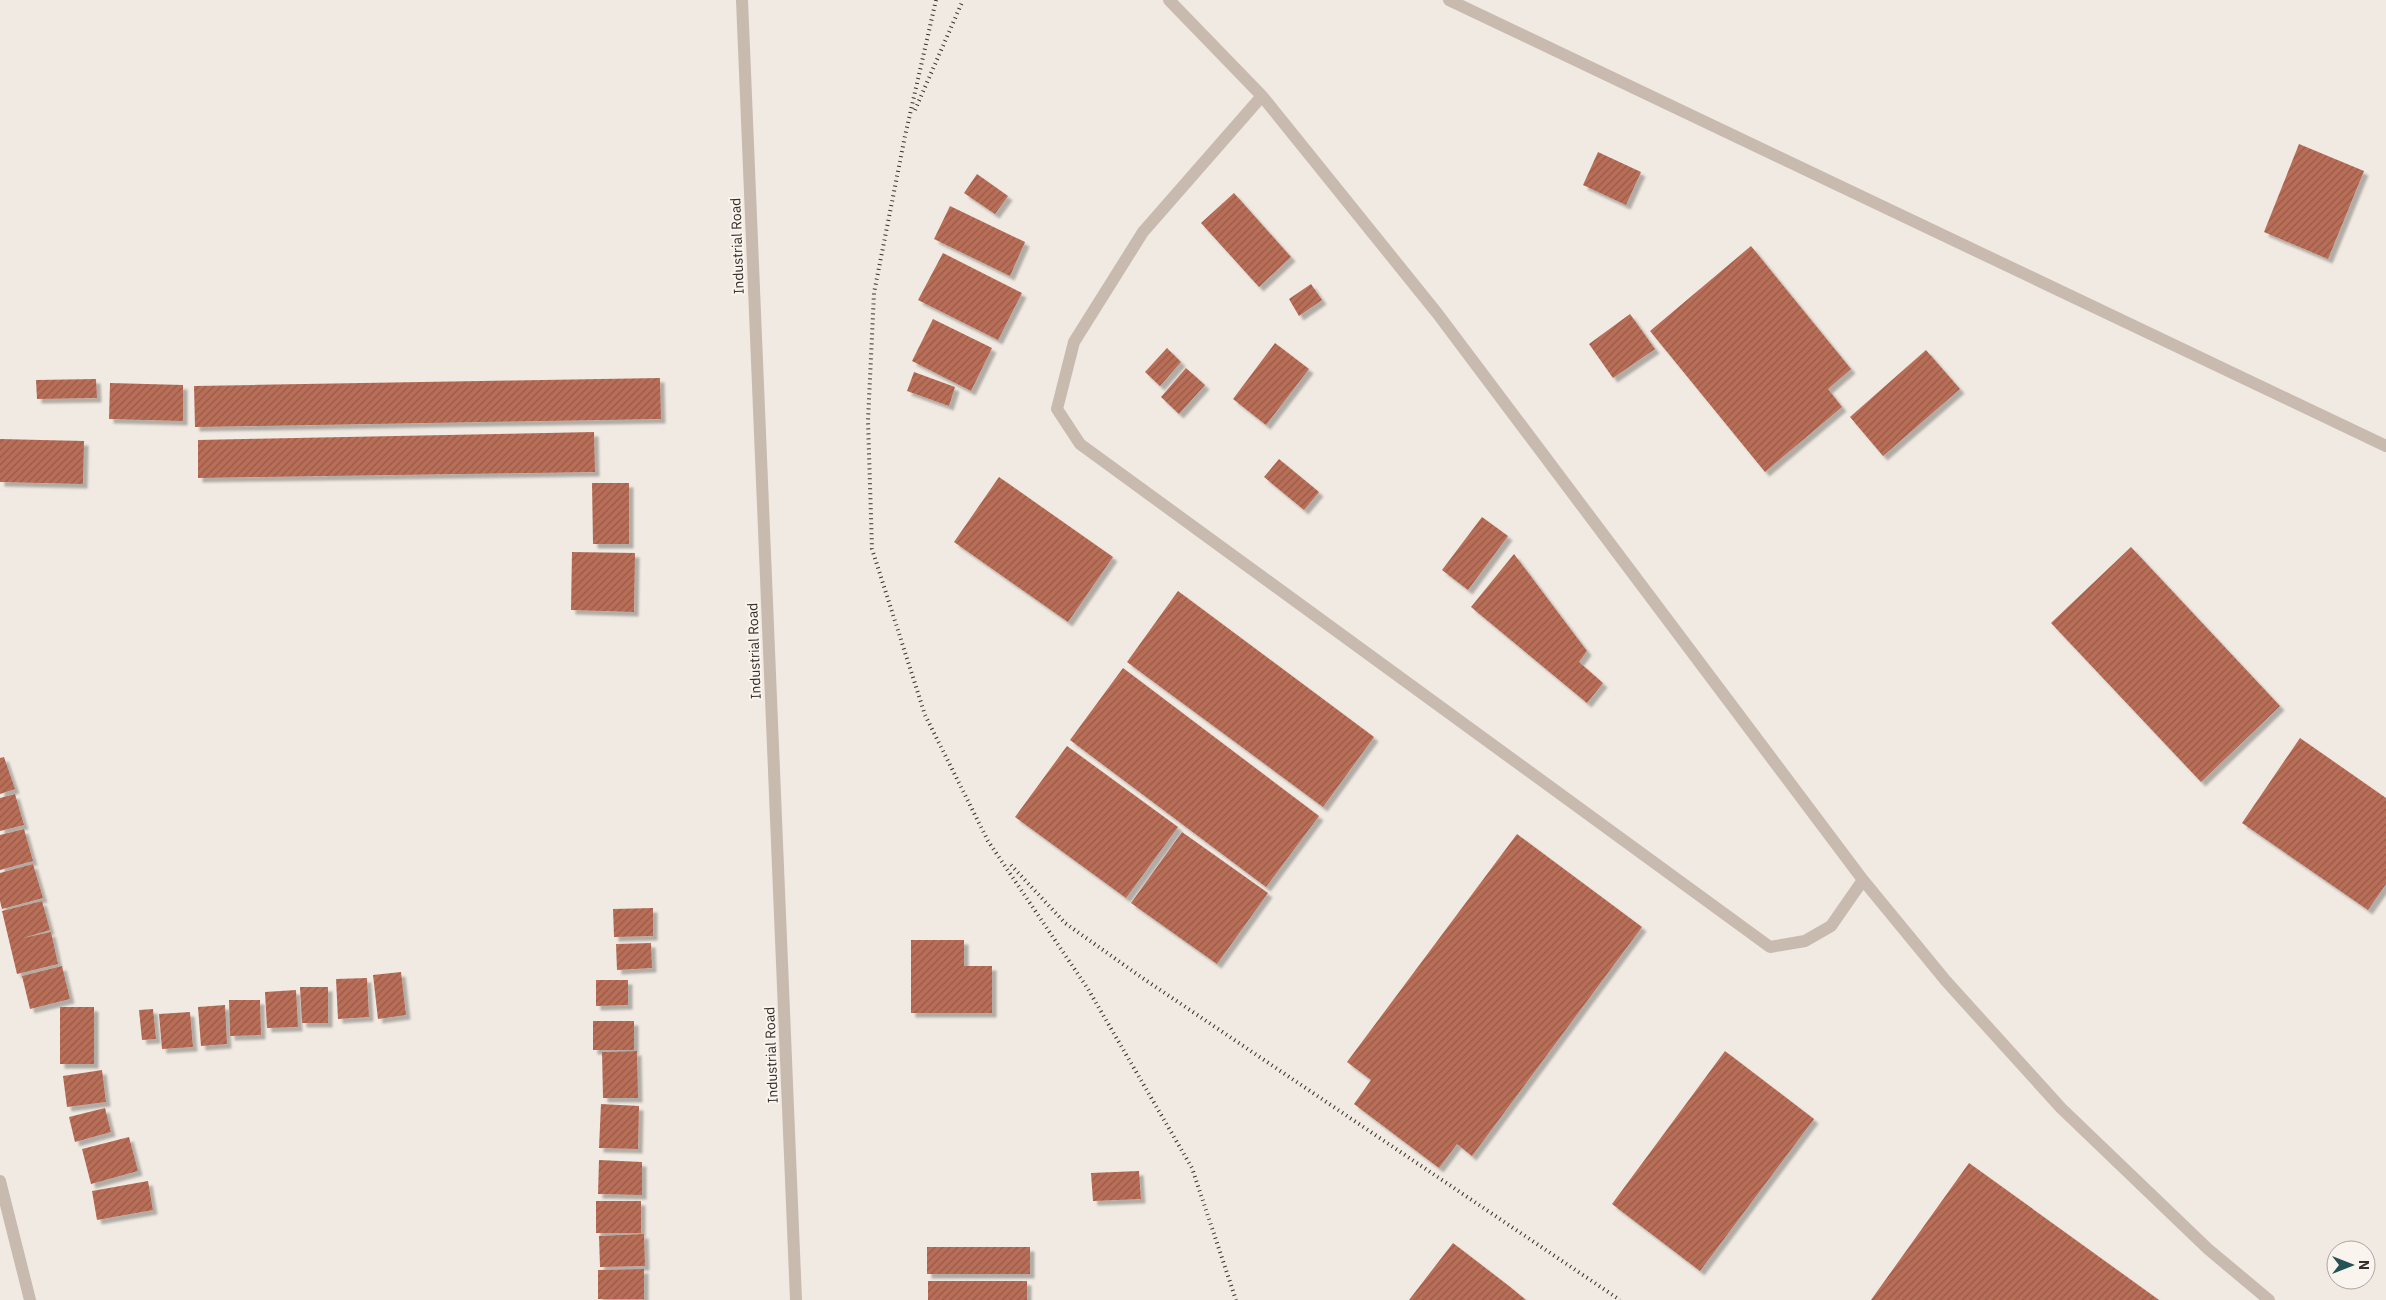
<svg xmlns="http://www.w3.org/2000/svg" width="2386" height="1300" viewBox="0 0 2386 1300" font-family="'IBM Plex Sans',sans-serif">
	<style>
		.building { fill: url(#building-hatch); filter: url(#shadow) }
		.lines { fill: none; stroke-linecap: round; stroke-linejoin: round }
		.minor { stroke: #c8baae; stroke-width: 12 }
		.rail { stroke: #382f2c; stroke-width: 4; stroke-dasharray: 1 4; stroke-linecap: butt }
		.labels { text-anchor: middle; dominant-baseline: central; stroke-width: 4; stroke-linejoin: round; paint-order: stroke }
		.street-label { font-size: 14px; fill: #382f2c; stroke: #f9f4ee }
	</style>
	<defs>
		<pattern id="building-hatch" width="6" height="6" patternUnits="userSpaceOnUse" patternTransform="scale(1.25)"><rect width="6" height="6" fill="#b96e58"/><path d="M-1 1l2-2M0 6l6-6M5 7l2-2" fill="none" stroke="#975b49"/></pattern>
		<filter id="shadow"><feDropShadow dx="4.5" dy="4.5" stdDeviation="1" flood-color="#0004"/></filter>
	</defs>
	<rect width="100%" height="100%" fill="#f1eae2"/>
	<path class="building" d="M2299 144 2364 171 2328 259 2264 232Z
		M1598 152 1641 172 1626 205 1583 185Z
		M977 174 1008 196 995 214 964 193Z
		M1234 193 1291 257 1259 287 1201 223Z
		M950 206 1025 242 1010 276 934 239Z
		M1751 246 1851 369 1828 389 1842 407 1765 472 1650 331Z
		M943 253 1022 293 998 340 918 300Z
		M1311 284 1322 300 1299 316 1289 299Z
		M1630 314 1655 349 1613 378 1589 344Z
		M933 319 992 348 971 391 912 361Z
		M1275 343 1309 369 1266 425 1233 399Z
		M1167 348 1181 362 1160 386 1145 372Z
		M1926 350 1960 389 1883 456 1850 417Z
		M1186 368 1205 385 1179 414 1161 397Z
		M914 372 955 387 949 406 907 391Z
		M660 378 661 419 195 427 194 386Z
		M96 379 97 398 37 399 36 380Z
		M110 383 183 385V421L109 419Z
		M594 432 595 472 198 478V440Z
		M0 439 84 441 83 484 0 482Z
		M1279 459 1319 492 1304 510 1264 477Z
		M999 477 1113 557 1068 622 954 542Z
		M592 483H629V544H593Z
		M1482 517 1508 536 1468 590 1442 570Z
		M2131 547 2280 706 2201 782 2051 623Z
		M572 552 635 553 634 612 571 610Z
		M1514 554 1587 651 1579 662 1603 683 1587 703 1471 607Z
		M1178 591 1374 737 1323 807 1127 662Z
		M1123 668 1319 816 1266 887 1070 740Z
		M2300 738 2386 798V884L2368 910 2242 823Z
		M1067 746 1178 827 1126 898 1015 817Z
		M4 757 15 789 0 794V758Z
		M15 794 24 825 0 831V798Z
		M24 829 33 861 0 870V835Z
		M1182 832 1268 893 1217 964 1131 903Z
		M1517 834 1642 927 1472 1156 1457 1144 1439 1168 1354 1104 1371 1080 1347 1062Z
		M33 864 43 898 2 909 0 901V873Z
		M42 901 50 930 23 938 51 932 58 964 17 974 2 911Z
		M653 908V936L614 937 613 909Z
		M911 940H964V966H992V1013H911Z
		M651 943 652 968 617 970 616 944Z
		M62 966 70 999 30 1009 22 976Z
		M401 972 406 1015 378 1019 373 975Z
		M367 978 369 1017 338 1019 336 979Z
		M596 980H628V1005L596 1006Z
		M300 987H328V1023H302Z
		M296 990 298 1027 267 1028 265 992Z
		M229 1000H260L261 1035 230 1036Z
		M225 1005 227 1044 201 1046 198 1007Z
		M60 1007H94V1064H60Z
		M153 1009 156 1039 142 1040 139 1010Z
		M190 1012 193 1047 162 1049 159 1014Z
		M593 1021H634V1050H593Z
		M637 1051 638 1098H603L602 1052Z
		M1725 1051 1814 1119 1700 1271 1612 1204Z
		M102 1070 106 1102 67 1107 63 1076Z
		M601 1104 639 1106 638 1149 599 1148Z
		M105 1108 111 1132 75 1142 69 1117Z
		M129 1137 138 1171 91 1184 82 1149Z
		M599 1160 642 1162V1195L598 1194Z
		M1969 1163 2159 1300H1871Z
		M1139 1171 1141 1199 1093 1201 1091 1173Z
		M148 1181 153 1210 97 1220 92 1191Z
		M596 1201H641V1233H596Z
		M644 1234 645 1266 600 1267 599 1236Z
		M1453 1243 1509 1286 1526 1300H1409Z
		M927 1247H1030V1274H927Z
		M644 1269V1299H598V1270Z
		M928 1281H1027V1300H928Z"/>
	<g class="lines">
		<path class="minor" d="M742 0 796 1300
			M1169 0 1262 96 1437 313 1863 880 1946 981 2061 1108 2208 1249 2269 1300
			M1449 0 2386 446
			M1262 96 1143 232 1074 342 1057 409 1080 444 1770 947 1805 941 1831 926 1863 880
			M0 1181 30 1300"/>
		<path class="rail" d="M936 0 905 136 874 293 868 421 872 549 925 715 988 841 1088 989 1192 1168 1236 1300
			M915 110 963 0
			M1011 865 1065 923 1141 977 1620 1300"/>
	</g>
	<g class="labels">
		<g class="street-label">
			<text transform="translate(737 246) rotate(-92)">Industrial Road</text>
			<text transform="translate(754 651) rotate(-92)">Industrial Road</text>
			<text transform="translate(771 1055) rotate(-92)">Industrial Road</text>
		</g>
	</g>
	<g transform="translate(2351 1265) rotate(90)"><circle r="24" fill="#f9f4ee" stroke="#aca5a0"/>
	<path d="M0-4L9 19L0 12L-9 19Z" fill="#265355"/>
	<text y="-8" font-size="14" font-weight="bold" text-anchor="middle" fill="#382f2c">N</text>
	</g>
</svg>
